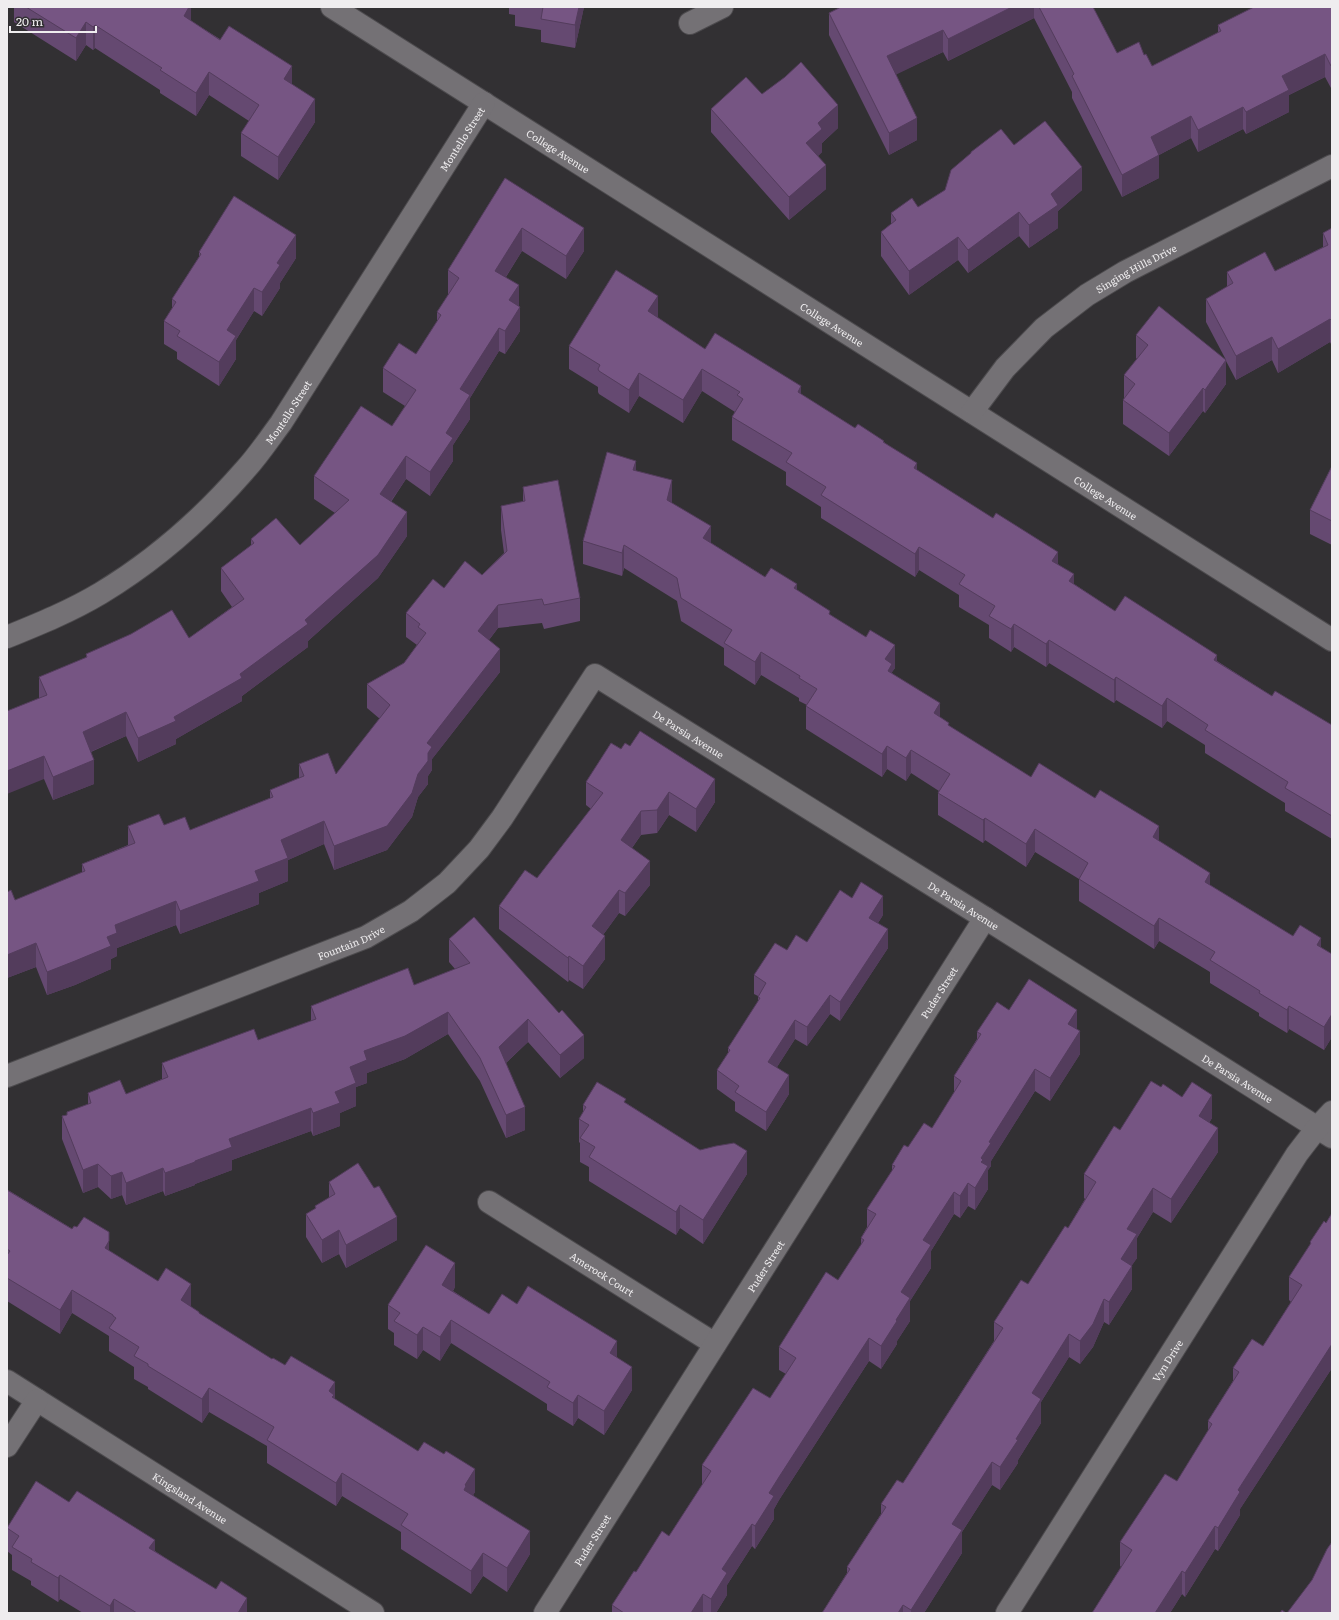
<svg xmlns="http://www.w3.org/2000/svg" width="1339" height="1620" viewBox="0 0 1339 1620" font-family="Literata,serif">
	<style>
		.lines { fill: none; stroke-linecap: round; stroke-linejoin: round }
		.minor-casing { stroke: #4d4b4e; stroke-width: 24 }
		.minor { stroke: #747175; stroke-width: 22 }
		.wall { fill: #654971 }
		.shaded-wall { fill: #533c5c }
		.building { fill: #765583; stroke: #533c5c }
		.labels { text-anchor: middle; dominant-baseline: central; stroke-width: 3; stroke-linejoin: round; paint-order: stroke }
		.street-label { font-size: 10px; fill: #efedef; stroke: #323033 }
	</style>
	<rect width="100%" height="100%" fill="#323033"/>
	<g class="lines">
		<g class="minor-casing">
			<g id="minor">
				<path id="s1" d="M332 7 1332 640"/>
				<path d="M690 23 722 7"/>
				<path id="s2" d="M972 412 1005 368 1044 328 1087 295 1125 272 1332 166"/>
				<path id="s3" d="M7 637C39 624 71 611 101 593 154 561 203 518 244 471 258 456 269 439 281 423L484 103"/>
				<path id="s4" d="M7 1076 366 937 411 911 447 883 479 849 502 818 595 675 985 918 1332 1137"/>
				<path id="s5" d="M489 1202 715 1344"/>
				<path id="s6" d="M7 1381 373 1613"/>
				<path d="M7 1446 37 1400"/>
				<path id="s7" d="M545 1613 985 918"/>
				<path id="s8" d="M1007 1613 1297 1154 1317 1128 1332 1112"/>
			</g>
		</g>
		<use href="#minor" class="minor"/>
	</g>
	<path class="wall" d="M12 7H191V21L292 84 315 122 278 180 241 156V133L249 121 209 95 196 116 160 93V90L95 48 93 50 86 45 76 61 14 22V8Z
		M509 7H584L575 48 541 42V30L515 26V15L509 14Z
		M841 7H1093L1117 53 1144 55 1152 66 1218 33V25L1332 7V87L1331 88 1325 77 1289 95V112L1246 134 1243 129 1198 152 1191 138 1159 155V178L1122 197 1072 98V92L1034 18 948 61 943 52 896 74 917 140 889 155 829 35V13Z
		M762 94 838 128 822 143V152L818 156 826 189 789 220 711 132V109Z
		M1014 145 1082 190 1058 211V228L1029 248 1019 236 968 273 958 260 909 295 881 256V232L891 224V213L918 207 945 190 971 153V152Z
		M505 178 584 251 566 279 522 251 506 277 519 306 520 331 505 354 499 351 470 398V419L453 445V461L430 496 406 479 391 502 407 536 378 578 308 641V647L242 696V701L176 739V744L138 762 126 736 91 752 94 784 53 800 44 779 39 698V677L86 658V654L189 638 232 607 221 591V568L251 546V539L300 545 335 513 314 499V476L392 426 405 406 383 392V368L416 354 437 322V312L449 294H448V270Z
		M1332 228 1331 344 1330 342 1278 373 1272 360 1236 380 1226 361V384L1205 413 1203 411 1169 456 1123 424V400L1124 399V375L1137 359 1136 358V335L1226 360 1206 322V299L1227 287V272L1275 271 1323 247V233Z
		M199 252 296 258 280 283V288L262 316 254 311 236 340V359L219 386 177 359V352L164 344V321L172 309V299L199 257Z
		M658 318 705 349 801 394 855 428 884 442 917 470 1058 564 1074 584 1115 611 1217 661 1272 696 1332 725V839L1285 811V803L1205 753V745L1167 721 1162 728 1116 700 1114 703 1049 663 1046 667 1014 647 1011 652 989 638V625L959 607V595L919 570 915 577 821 518V507L786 485V472L732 440V417L735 412 702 391 683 423 639 396 629 413 599 394 598 392V387L569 369V346Z
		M1332 466V545L1310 534V510Z
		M636 471 672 503 711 543 765 577 797 590 830 615 895 668 892 672V673L949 726 1031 777 1159 842 1210 885 1293 936 1321 948 1332 954V1037L1324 1050 1289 1029 1287 1033 1259 1016V1013L1210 983V972L1159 941 1154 949 1079 901V879L1035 852 1026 867 985 840 983 843 938 815V793L939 791 911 773 906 781 887 769 882 777 806 729V706L807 705 799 701V698L761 675 755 685 724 665V648L681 621 677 601 624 568 622 576 583 564V541Z
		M523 487 580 598V621L544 629 542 623 498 628 489 640 500 672 432 759V770L428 776V784L418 797 412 817 387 850 334 870 324 844 288 860V881L259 893V904L180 934 176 925 117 948V956L111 959V969L75 985 47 995 36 967 7 978V892L15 900 82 873V864L128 845V826L164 825 190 830 270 798V790L299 778V764L336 774 380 719 367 708V684L404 663 417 645 406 637V613L444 588 482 575 504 553 501 530V506L523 502Z
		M611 743 715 802 696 832 669 815 657 833 641 835 632 848 650 885 625 916 619 913 603 935 605 959 583 989 569 980 568 982 499 929V906L537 878 591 809 586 805V782Z
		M883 915 878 923 888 948 840 1021 830 1014 807 1046 795 1039 777 1067 789 1094 766 1131 735 1111V1102L717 1089V1070L728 1053V1048L758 1002V996L754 994V975L787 950 807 942Z
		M449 939 584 1058 560 1078 528 1042 506 1063 525 1130 506 1138 480 1081 448 1034 405 1059 367 1073V1083L356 1087V1106L340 1113V1126L313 1136 311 1131 232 1160V1170L195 1184V1185L165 1196 163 1191 126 1205 122 1195 111 1199 98 1187 83 1193 62 1139V1116L67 1115V1112L88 1105V1093L126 1094 162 1079V1063L258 1040 311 1021V1006L414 985 455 969 449 962Z
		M1009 1010 1077 1030 1080 1054 1050 1101 1035 1091 991 1161V1166L988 1170V1189L975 1210 968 1206 960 1218 954 1214 931 1251V1268L910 1301V1321L897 1341V1344L881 1369 869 1361 779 1500 774 1509V1519L755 1549 752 1546 727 1585V1595L716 1613H612V1605L636 1572 669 1536 702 1485V1465L770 1398 786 1374 779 1370V1347L838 1280 861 1245V1238L867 1227V1209L892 1171V1165L908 1147 932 1128 954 1093V1076L977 1039V1032Z
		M626 1103 700 1150 747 1174 703 1244 680 1228 676 1235 589 1181V1167L580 1162V1143L579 1142V1119L583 1113V1105Z
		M1212 1118 1209 1123 1218 1152 1171 1223 1153 1212 1137 1238V1258L1131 1266 1132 1289 1109 1325 1104 1322 1093 1347 1080 1364 1069 1357 1041 1402V1423L1018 1460V1463L1000 1490 992 1485 962 1532V1553L924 1613H822L847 1573V1567L881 1514V1504L903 1483 994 1341V1322L1028 1284 1068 1228 1085 1199 1084 1198V1174L1120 1130Z
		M7 1170 8 1190 109 1251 191 1307 199 1314 335 1399 475 1492 473 1495 530 1554 507 1592 483 1576 471 1594 401 1549V1532L342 1496 336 1506 267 1463V1446L209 1412 202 1423 148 1389V1387L134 1379V1367L109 1351V1336L72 1313 60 1334 7 1301Z
		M329 1182 397 1240 346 1268 339 1254 322 1263 306 1237V1214L315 1209V1206L329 1198Z
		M1332 1213V1368L1240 1509V1515L1218 1551 1215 1549 1185 1597 1182 1594 1170 1613H1092L1121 1567 1120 1566V1542L1177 1481 1208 1431V1421L1233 1381V1368L1263 1346 1291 1302 1289 1300V1277L1310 1245V1242L1326 1223Z
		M455 1287 453 1291 489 1314 517 1304 617 1358 632 1390 604 1435 578 1418 573 1426 547 1410V1404L451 1343 440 1361 423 1350 417 1359 394 1345V1333L388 1329V1305Z
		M69 1502 155 1551 247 1613H83L60 1599 58 1602 31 1585V1581L12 1570V1555L7 1551V1528Z"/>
	<path class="shaded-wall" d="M189 7H191V27L184 16Z
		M579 7H584L575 48V25Z
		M1012 7H1034V18L948 61V39Z
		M86 22V45L76 61V38Z
		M95 25V48L93 50V27Z
		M943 30V52L887 79V56Z
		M1325 54V77L1289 95V112L1246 134V112L1282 76Z
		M1332 65V87L1331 88V66Z
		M292 66V89L284 79Z
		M209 72V95L196 116V93Z
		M315 99V122L278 180V157Z
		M838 105V128L822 143V152L806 167V143L818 123Z
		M1243 107V129L1198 152V130Z
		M1191 116V138L1159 155V178L1122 197V175L1151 137Z
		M917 118V140L889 155V133Z
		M826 165V189L789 220V197Z
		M1082 167V190L1058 211V228L1029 248V225L1051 194Z
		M1019 212V236L968 273V250Z
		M522 228V251L495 294V271Z
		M584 228V251L566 279V256Z
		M296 235V258L280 283V288L262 316V292L277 263Z
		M958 237V260L909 295V271Z
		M519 285V309L509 300Z
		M254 288V311L236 340V359L219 386V362L227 330Z
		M658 296V318L648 311Z
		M520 307V331L505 354V331Z
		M1330 319V342L1278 373V349Z
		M1331 320H1332V343L1331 344Z
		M499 328V351L470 398V419L453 445V461L430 496V472L446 433 460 389Z
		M1272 337V360L1236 380V356Z
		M1226 360V384L1205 413V390Z
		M702 369V391L683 423V400Z
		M639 373V396L629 413V390Z
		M801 386V409L798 392Z
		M1203 388V411L1169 456V433Z
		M406 456V479L380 517V494Z
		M636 461V484L633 470Z
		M917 463V486L914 468Z
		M672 480V503L667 500Z
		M407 512V536L378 578 308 641V647L242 696V701L176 739V744L138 762V738L174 717 240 674 305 620Z
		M711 526V549L703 538Z
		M624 545V568L622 576V553Z
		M919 547V570L915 577V554Z
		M1058 552V575L1052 561Z
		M1074 574V597L1069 581Z
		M797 584V606L794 588Z
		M498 605V628L478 654V631Z
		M1014 624V647L1011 652V629Z
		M1049 640V663L1046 667V644Z
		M895 645V668L892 672V687L885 659Z
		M500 649V672L432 759V770L428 776V784L418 797 412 817 387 850 334 870V846L418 774 427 743Z
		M761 652V675L755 685V662Z
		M1217 655V678L1214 660Z
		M1116 677V700L1114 703V680Z
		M1167 698V721L1162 728V706Z
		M940 703V726L934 713Z
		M126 712V736L83 755V732Z
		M887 746V769L882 777V754Z
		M911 750V773L906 781V758Z
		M44 756V779L7 794V771Z
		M94 760V784L53 800V777Z
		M715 779V802L696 832V809Z
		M669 792V815L657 833V810Z
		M641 811V835L621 863V840Z
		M985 818V840L983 843V820Z
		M324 821V844L288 860V881L259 893V904L180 934V911L255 871 281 840Z
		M1159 826V849L1153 837Z
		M1035 829V852L1026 867V844Z
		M650 861V885L625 916V893Z
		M1210 873V896L1205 882Z
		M619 890V913L592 950V926Z
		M883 896V915L869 937V918Z
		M176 901V925L117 948V956L111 959V969L75 985 47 995V972L107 937 115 925Z
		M1159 918V941L1154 949V926Z
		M888 929V948L840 1021V1002Z
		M605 936V959L583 989V966Z
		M1321 938V961L1317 945Z
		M36 943V967L7 978V955Z
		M569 956V980L568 982V958Z
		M830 995V1014L807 1046V1027Z
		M1289 1006V1029L1287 1033V1010Z
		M1077 1010V1032L1068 1024Z
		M448 1012V1034L405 1059 367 1073V1083L356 1087V1106L340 1113V1126L313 1136V1113L335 1092 350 1067 364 1051Z
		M1332 1014V1037L1324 1050V1027Z
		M528 1019V1042L499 1069V1047Z
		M795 1020V1039L768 1081V1062Z
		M1080 1031V1054L1050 1101V1078Z
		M584 1035V1058L560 1078V1055Z
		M1035 1069V1091L991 1161V1166L988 1170V1189L975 1210V1188L981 1158 989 1142Z
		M789 1075V1094L766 1131V1112Z
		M1212 1095V1118L1199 1139V1116Z
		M525 1107V1130L506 1138V1115Z
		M311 1108V1131L232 1160V1170L195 1184V1185L165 1196V1173L195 1161 229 1139Z
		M1218 1128V1152L1171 1223V1199Z
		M747 1151V1174L703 1244V1220Z
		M98 1164V1187L83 1193V1170Z
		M163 1168V1191L126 1205V1183Z
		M8 1171V1194L7 1196V1172Z
		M122 1172V1195L111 1199V1176Z
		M968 1183V1206L960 1218V1196Z
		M1153 1188V1212L1137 1238V1258L1121 1282V1259L1127 1229Z
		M954 1192V1214L931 1251V1268L910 1301V1321L897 1341V1344L881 1369V1346L896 1320 901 1292 923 1240Z
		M680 1205V1228L676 1235V1212Z
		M397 1217V1240L346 1268V1245Z
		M339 1230V1254L322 1263V1240Z
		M109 1241V1265L105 1248Z
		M455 1263V1287L442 1308V1285Z
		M1132 1266V1289L1109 1325V1302Z
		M191 1284V1307L181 1300Z
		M72 1290V1313L60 1334V1310Z
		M1104 1299V1322L1093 1347 1080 1364V1341Z
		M451 1320V1343L440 1361V1337Z
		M423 1327V1350L417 1359V1335Z
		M1069 1334V1357L1041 1402V1423L1018 1460V1463L1000 1490V1467L1016 1439 1032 1393Z
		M869 1338V1361L779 1500 774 1509V1519L755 1549V1526L769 1493 779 1477Z
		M617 1341V1365L610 1353Z
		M1332 1344V1368L1240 1509V1515L1218 1551V1528L1238 1490Z
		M632 1367V1390L604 1435V1411Z
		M335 1382V1405L329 1391Z
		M209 1388V1412L202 1423V1399Z
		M578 1395V1418L573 1426V1403Z
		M992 1462V1485L962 1532V1553L924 1613H911V1610L952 1524Z
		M475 1469V1492L466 1506 464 1490 465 1485Z
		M342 1473V1496L336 1506V1483Z
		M752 1524V1546L727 1585V1595L716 1613H711V1599L722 1569Z
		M1215 1526V1549L1185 1597V1573Z
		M530 1531V1554L507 1592V1568Z
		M155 1540V1563L149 1548Z
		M483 1553V1576L471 1594V1571Z
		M1182 1571V1594L1170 1613H1155Z
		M60 1575V1599L58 1602V1578Z
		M703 1594V1613H691Z
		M247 1598V1613H238Z
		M114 1599V1613H110V1606Z
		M903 1605V1613H898Z"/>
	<path class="building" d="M26 7H189L184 16 220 40 229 26 292 66 284 79 315 99 278 157 241 133 259 105 209 72 196 93 160 70 162 68 95 25 93 27 86 22 76 38Z
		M543 7H579L575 25 541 19Z
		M841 7H1012L948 39 943 30 887 56 917 118 889 133 829 13Z
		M1039 7H1093L1117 53 1139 42 1144 55 1146 54 1152 66 1221 31 1218 25 1254 7H1332V65L1331 66 1325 54 1282 76 1289 90 1246 112 1243 107 1198 130 1191 116 1151 137 1159 155 1122 175 1072 76 1074 74Z
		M801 62 838 105 818 123 822 129 806 143 826 165 789 197 711 109 746 77 762 94 785 77Z
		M1045 121 1082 167 1051 194 1058 205 1029 225 1019 212 968 250 958 237 909 271 881 232 896 220 891 213 912 198 918 207 945 190 951 170 971 153V152L1001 129 1014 145Z
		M505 178 584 228 566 256 522 228 495 271 519 285 509 300 520 307 505 331 499 328 460 389 470 395 446 433 453 438 430 472 406 456 380 494 407 512 378 555 305 620 308 624 240 674 242 678 174 717 176 721 138 738 126 712 83 732 94 760 53 777 44 756 7 771V711L47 695 39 677 87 657 86 654 131 634 172 610 189 638 244 599 221 568 254 543 251 539 276 518 300 545 349 500 314 476 361 406 392 426 416 390 383 368 399 343 416 354 441 315 437 312 459 278 448 270Z
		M234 196 296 235 277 263 280 265 262 292 254 288 227 330 236 336 219 362 177 336 180 331 164 321 176 302 172 299 201 254 199 252Z
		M1332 228V320H1331L1330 319 1278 349 1272 337 1236 356 1206 299 1233 283 1227 272 1265 252 1275 271 1328 245 1323 233Z
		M616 270 658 296 648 311 705 349 715 333 801 386 798 392 855 428 858 424 884 441 883 442 917 463 914 468 993 518 996 513 1058 552 1052 561 1074 574 1069 581 1115 611 1125 596 1217 655 1214 660 1272 696 1275 691 1332 725V816L1285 788 1288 782 1205 730 1208 725 1167 698 1162 706 1116 677 1114 680 1049 640 1046 644 1014 624 1011 629 989 616 995 606 959 584 965 575 919 547 915 554 821 495 826 487 786 462 792 453 732 417 743 399 737 395 740 392 702 369 683 400 639 373 629 390 599 371 598 369 600 365 569 346Z
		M1159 306 1226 360 1205 390 1203 388 1169 433 1123 400 1135 384 1124 375 1148 345 1136 335Z
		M607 452 636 461 633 470 672 480 667 500 711 526 703 538 765 577 771 568 797 584 794 588 830 611 829 614 866 637 870 630 895 645 885 659 892 664 888 671 940 703 934 713 949 723 948 725 1031 777 1039 763 1095 798 1100 790 1159 826 1153 837 1210 873 1205 882 1293 936 1300 925 1321 938 1317 945 1332 954V1014L1324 1027 1289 1006 1287 1010 1259 993 1260 991 1210 960 1215 952 1159 918 1154 926 1079 879 1088 863 1035 829 1026 844 985 818 983 820 938 793 950 774 911 750 906 758 887 746 882 754 806 706 817 689 799 678 800 676 761 652 755 662 724 643 732 630 681 598 677 578 624 545 622 553 583 541Z
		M1332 466V521L1310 510Z
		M558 480 580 598 544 605 542 599 498 605 478 631 500 649 427 743 432 747 428 753V761L418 774 412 793 387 826 334 846 324 821 281 840 288 858 255 871 259 881 180 911 176 901 115 925 117 933 107 937 111 946 75 961 47 972 36 943 7 955V892L11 890 15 900 85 871 82 864 135 843 128 826 159 814 164 825 185 817 190 830 273 797 270 790 304 776 299 764 328 753 336 774 390 705 367 684 404 663 426 633 418 627 420 624 406 613 433 579 444 588 465 561 482 575 507 551 501 506 525 501 523 487Z
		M640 731 715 779 696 809 669 792 657 810 641 811 621 840 650 861 625 893 619 890 592 926 605 936 583 966 569 956 568 958 499 906 525 870 537 878 603 793 586 782 611 743 621 749 625 743 630 746Z
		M861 882 883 896 869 918 888 929 840 1002 830 995 807 1027 795 1020 768 1062 789 1075 766 1112 735 1092 739 1086 717 1070 730 1050 728 1048 760 998 758 997 766 983 754 975 775 943 787 950 796 935 807 942 840 890 852 898Z
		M474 917 559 1013 562 1010 584 1035 560 1055 528 1019 499 1047 525 1107 506 1115 480 1058 448 1012 405 1036 364 1051 367 1060 350 1067 356 1083 335 1092 340 1103 313 1113 311 1108 229 1139 232 1147 195 1161V1162L165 1173 163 1168 126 1183 122 1172 111 1176 98 1164 83 1170 62 1116 67 1115V1112L91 1103 88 1093 120 1080 126 1094 168 1077 162 1063 254 1029 258 1040 316 1019 311 1006 408 968 414 985 470 963 449 939Z
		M1029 979 1077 1010 1068 1024 1080 1031 1050 1078 1035 1069 989 1142 991 1143 981 1158 983 1160 981 1162 988 1166 975 1188 968 1183 960 1196 954 1192 923 1240 931 1245 901 1292 910 1298 896 1320 897 1321 881 1346 869 1338 779 1477 769 1493 774 1496 755 1526 752 1524 722 1569 727 1573 711 1599 703 1594 691 1613H624L612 1605 634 1571 636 1572 662 1531 669 1536 711 1471 702 1465 753 1388 770 1398 796 1358 779 1347 826 1272 838 1280 864 1240 861 1238 876 1214 867 1209 895 1166 892 1165 904 1145 908 1147 924 1123 932 1128 961 1081 954 1076 981 1034 977 1032 997 1002 1009 1010Z
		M1151 1081 1161 1087 1163 1084 1182 1097 1192 1082 1212 1095 1199 1116 1218 1128 1171 1199 1153 1188 1127 1229 1137 1234 1121 1259 1132 1266 1109 1302 1104 1299 1093 1324 1080 1341 1069 1334 1032 1393 1041 1399 1016 1439 1018 1440 1000 1467 992 1462 952 1524 962 1530 911 1610 903 1605 898 1613H822L850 1569 847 1567 886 1507 881 1504 897 1480 903 1483 1003 1328 994 1322 1021 1280 1028 1284 1065 1226 1068 1228 1096 1182 1084 1174 1114 1126 1120 1130Z
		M597 1082 626 1099 624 1102 700 1150 716 1146 734 1143 747 1151 703 1220 680 1205 676 1212 589 1157 595 1147 580 1138 589 1125 579 1119 586 1107 583 1105Z
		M358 1163 374 1188 379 1186 397 1217 346 1245 339 1230 322 1240 306 1214 316 1208 315 1206 335 1194 329 1182Z
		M7 1190 72 1229 74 1226 77 1227 84 1217 109 1232V1241L105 1248 158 1281 166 1268 191 1284 181 1300 199 1312V1313L272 1359 273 1358 285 1365 291 1356 335 1382 329 1391 334 1395 332 1397 418 1451 424 1442 444 1454 446 1451 475 1469 465 1485 466 1486 464 1490 530 1531 507 1568 483 1553 471 1571 401 1525 408 1514 342 1473 336 1483 267 1440 274 1427 209 1388 202 1399 148 1366V1364L134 1356 139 1347 109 1328 116 1318 113 1316V1315L72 1290 60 1310 7 1278V1255L10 1251 7 1249Z
		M1332 1213V1344L1238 1490 1240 1492 1218 1528 1215 1526 1185 1573 1182 1571 1155 1613H1092L1132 1550 1120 1542 1165 1474 1177 1481 1212 1424 1208 1421 1239 1372 1233 1368 1252 1339 1263 1346 1302 1285 1289 1277 1311 1243 1310 1242 1324 1221 1326 1223Z
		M426 1245 455 1263 442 1285 489 1314 502 1294 517 1304 528 1286 617 1341 610 1353 632 1367 604 1411 578 1395 573 1403 547 1387 550 1382 451 1320 440 1337 423 1327 417 1335 394 1321 400 1313 388 1305Z
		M36 1481 69 1502 77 1491 155 1540 149 1548 216 1589 221 1581 247 1598 238 1613H137L114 1599 110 1606 60 1575 58 1578 31 1562 32 1559 12 1547 19 1536 7 1528Z
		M1332 1542V1613H1287L1312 1580 1327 1549Z
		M1282 1610 1286 1613H1280Z"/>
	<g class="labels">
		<g class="street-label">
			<text stroke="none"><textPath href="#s3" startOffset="690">Montello Street</textPath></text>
			<text stroke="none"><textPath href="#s1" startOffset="268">College Avenue</textPath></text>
			<text stroke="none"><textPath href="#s2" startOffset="221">Singing Hills Drive</textPath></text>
			<text stroke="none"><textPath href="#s1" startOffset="592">College Avenue</textPath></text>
			<text stroke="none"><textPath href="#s3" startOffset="366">Montello Street</textPath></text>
			<text stroke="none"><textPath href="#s1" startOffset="916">College Avenue</textPath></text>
			<text stroke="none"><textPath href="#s4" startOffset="849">De Parsia Avenue</textPath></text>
			<text stroke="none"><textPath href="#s4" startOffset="1173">De Parsia Avenue</textPath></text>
			<text stroke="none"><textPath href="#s4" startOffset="369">Fountain Drive</textPath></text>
			<text stroke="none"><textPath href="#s7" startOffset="735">Puder Street</textPath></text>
			<text stroke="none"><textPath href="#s4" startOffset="1497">De Parsia Avenue</textPath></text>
			<text stroke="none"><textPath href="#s7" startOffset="411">Puder Street</textPath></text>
			<text stroke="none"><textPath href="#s5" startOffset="134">Amerock Court</textPath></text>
			<text stroke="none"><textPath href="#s8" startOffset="299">Vyn Drive</textPath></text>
			<text stroke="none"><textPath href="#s6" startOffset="217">Kingsland Avenue</textPath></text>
			<text stroke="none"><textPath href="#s7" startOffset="87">Puder Street</textPath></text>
		</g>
	</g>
	<rect width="1339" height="1620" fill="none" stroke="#efedef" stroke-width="16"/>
	<path d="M10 26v6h86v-6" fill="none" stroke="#efedef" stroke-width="2"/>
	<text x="16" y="26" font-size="12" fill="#efedef" stroke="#323033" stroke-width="3" paint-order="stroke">20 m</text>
</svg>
